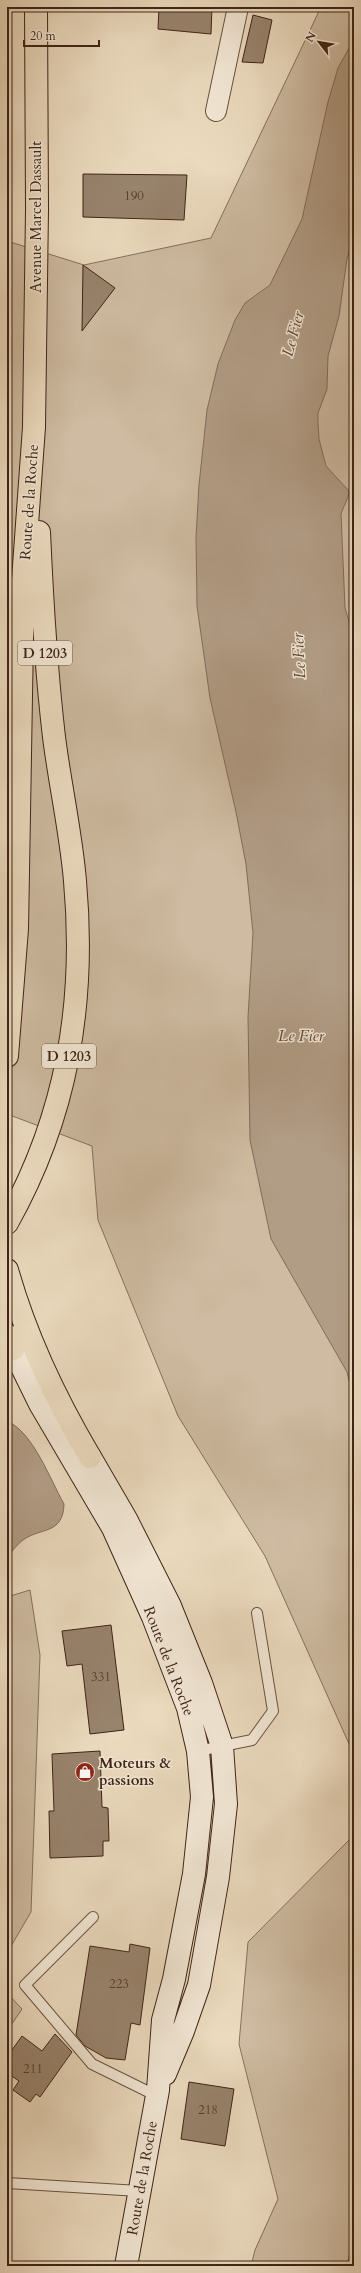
<svg xmlns="http://www.w3.org/2000/svg" width="361" height="2273" viewBox="0 0 361 2273" font-family="Cardo,serif">
	<style>
		.green { fill: #cebba1; stroke: #86705c }
		.water { fill: #b19c85; stroke: #836c59 }
		.building { fill: #98836d; stroke: #3f2416 }
		.lines { fill: none; stroke-linecap: round; stroke-linejoin: round }
		.service-casing { stroke: #6a5240; stroke-width: 12 }
		.minor-casing { stroke: #6a5240; stroke-width: 22 }
		.secondary-casing { stroke: #3f2416; stroke-width: 24 }
		.trunk-casing { stroke: #3f2416; stroke-width: 24 }
		.service { stroke: #f2e7d5; stroke-width: 10 }
		.minor { stroke: #f2e7d5; stroke-width: 20 }
		.secondary { stroke: #f2e7d5; stroke-width: 22 }
		.trunk { stroke: #ebdabe; stroke-width: 22 }
		.rail { stroke: #3f2416; stroke-width: 3; stroke-dasharray: 7 7; stroke-linecap: butt }
		.labels { text-anchor: middle; dominant-baseline: central; stroke-width: 3; stroke-linejoin: round; paint-order: stroke }
		.number-label { font-size: 13px; fill: #553c2c }
		.shield { fill: #f2e7d5; stroke: #755e4f; stroke-width: 1 }
		.shield-label { font-size: 14px; font-weight: bold; fill: #3f2416 }
		.street-label { font-size: 15px; fill: #3f2416; stroke: #f2e7d5 }
		.poi-label { font-size: 15px; font-weight: bold; fill: #3f2416; stroke: #f2e7d5; text-anchor: start }
		.water-label { font-size: 16px; font-style: italic; fill: #614837; stroke: #f2e7d5 }
	</style>
	<rect width="100%" height="100%" fill="#ebdabe"/>
	<filter id="stains"><feTurbulence type="fractalNoise" baseFrequency=".005" numOctaves="4"/><feColorMatrix values="0 0 0 0 .2 0 0 0 0 .09 0 0 0 0 .02 0 0 0 .5 -.17"/></filter>
	<radialGradient id="worn" r=".72"><stop offset=".6" stop-color="#630" stop-opacity="0"/><stop offset="1" stop-color="#630" stop-opacity=".3"/></radialGradient>
	<path class="green" d="M321 7H354V1755L265 1556 178 1416 98 1220 92 1146 7 1114V241L84 265 211 238Z
		M30 1590 40 1655 31 1912 7 1953V1597Z
		M354 1835V2266H251L255 2250 278 2199 239 2044 248 1942Z
		M7 1993 22 2009 7 2031Z"/>
	<path class="water" d="M354 39V234L347 259 339 316 328 356 327 389 318 413V423L319 439 326 466 349 491C349 498 343 507 341 514L345 608 354 638V1401L347 1372 271 1239 250 1140 248 1017 253 933 246 864 236 812 210 698 197 606 196 537 199 485 207 410 218 364 235 320 245 303 270 285 302 219 328 102 338 68Z
		M7 1421C33 1432 50 1479 64 1504 63 1535 41 1527 23 1540 17 1544 12 1552 7 1557V1573Z
		M354 2235V2266H347Z"/>
	<path class="building" d="M159 7H212L211 34 158 29Z
		M253 15 272 20 263 63 242 62Z
		M83 174 187 175 184 220 83 217Z
		M83 265 115 288 82 331Z
		M111 1625 124 1730 90 1734 82 1664 67 1666 62 1631Z
		M100 1751 102 1807 108 1808 109 1841H103V1856L50 1858 49 1811H54L52 1754Z
		M130 1944 150 1948 140 2025 131 2023 125 2060 106 2058 85 2046 76 2035 90 1946 129 1952Z
		M55 2034 72 2052 40 2097 36 2094 30 2102 13 2090 19 2081 7 2073V2057L22 2036 42 2051Z
		M189 2082 234 2089 225 2146 181 2139Z"/>
	<g class="lines">
		<g class="service-casing">
			<path id="service" d="M198 1751 252 1740 273 1711 257 1613
				M93 1917 25 1985 92 2064 157 2096
				M7 2183 139 2191"/>
		</g>
		<g class="minor-casing">
			<path id="minor" d="M216 111 238 7"/>
		</g>
		<g class="secondary-casing">
			<path id="secondary" d="M13 1349 40 1404 113 1528 153 1617 188 1708 198 1751 202 1797 194 1874 174 1979 163 2020 158 2090 126 2266
				M90 1457 126 1519 170 1606 201 1683 222 1746 226 1804 218 1877 199 1985 183 2031 165 2074"/>
		</g>
		<g class="trunk-casing">
			<path id="trunk" d="M7 1056 17 929 23 580 34 427 37 209 36 7
				M7 1223C67 1116 86 1003 75 881 71 833 60 785 54 737 46 669 42 600 39 532
				M7 1270C26 1337 55 1398 90 1457
				M7 1335 13 1349"/>
		</g>
		<use href="#service" class="service"/>
		<use href="#minor" class="minor"/>
		<use href="#secondary" class="secondary"/>
		<use href="#trunk" class="trunk"/>
		<path class="rail" d="M7 2266H9"/>
	</g>
	<defs>
		<g id="shop-disc" transform="scale(1)"><circle r="9.5" fill="#8f2418" stroke="#f2e7d5"/><path d="M-5-2.5h2.3a2.7 3.5 0 0 1 5.4 0H5L5.5 6h-11ZM-1.5-2.5h3a1.5 2.3 0 0 0-3 0Z" fill="#fff"/></g>
	</defs>
	<g fill-rule="evenodd">
		<use href="#shop-disc" x="85" y="1772"/>
	</g>
	<g class="labels">
		<g class="number-label">
			<text x="134" y="196">190</text>
			<text x="101" y="1677">331</text>
			<text x="119" y="1984">223</text>
			<text x="33" y="2069">211</text>
			<text x="208" y="2110">218</text>
		</g>
		<g class="shield">
			<rect x="18" y="641" width="54" height="24" rx="3"/>
			<rect x="42" y="1044" width="54" height="24" rx="3"/>
		</g>
		<g class="shield-label">
			<text x="45" y="653">D 1203</text>
			<text x="69" y="1056">D 1203</text>
		</g>
		<g class="street-label">
			<text transform="translate(36 217) rotate(-90)">Avenue Marcel Dassault</text>
			<text transform="translate(29 502) rotate(-86)">Route de la Roche</text>
			<text transform="translate(169 1661) rotate(69)">Route de la Roche</text>
			<text transform="translate(142 2178) rotate(-80)">Route de la Roche</text>
		</g>
		<g class="poi-label">
			<text x="99" y="1763">Moteurs &amp;<tspan x="99" dy="17">passions</tspan></text>
		</g>
		<g class="water-label">
			<text transform="translate(293 334) rotate(-75)">Le Fier</text>
			<text transform="translate(299 656) rotate(-93)">Le Fier</text>
			<text x="301" y="1036">Le Fier</text>
		</g>
	</g>
	<rect width="361" height="2273" fill="none" stroke="#ebdabe" stroke-width="24"/>
	<rect x="8" y="8" width="345" height="2257" fill="none" stroke="#3f2416" stroke-width="2"/>
	<rect x="12" y="12" width="337" height="2249" fill="none" stroke="#3f2416"/>
	<g transform="translate(319 42) rotate(301)" stroke="#f2e7d5" stroke-width="3" paint-order="stroke">
	<path d="M0-3L7 15L0 10L-7 15Z" fill="#3f2416"/>
	<text y="-6" font-size="11" font-weight="bold" text-anchor="middle" fill="#3f2416">N</text>
	</g>
	<path d="M24 40v6h75v-6" fill="none" stroke="#3f2416" stroke-width="2"/>
	<text x="30" y="40" font-size="12" fill="#3f2416" stroke="#f2e7d5" stroke-width="3" paint-order="stroke">20 m</text>
	<rect width="100%" height="100%" filter="url(#stains)"/>
	<rect width="100%" height="100%" fill="url(#worn)"/>
</svg>
